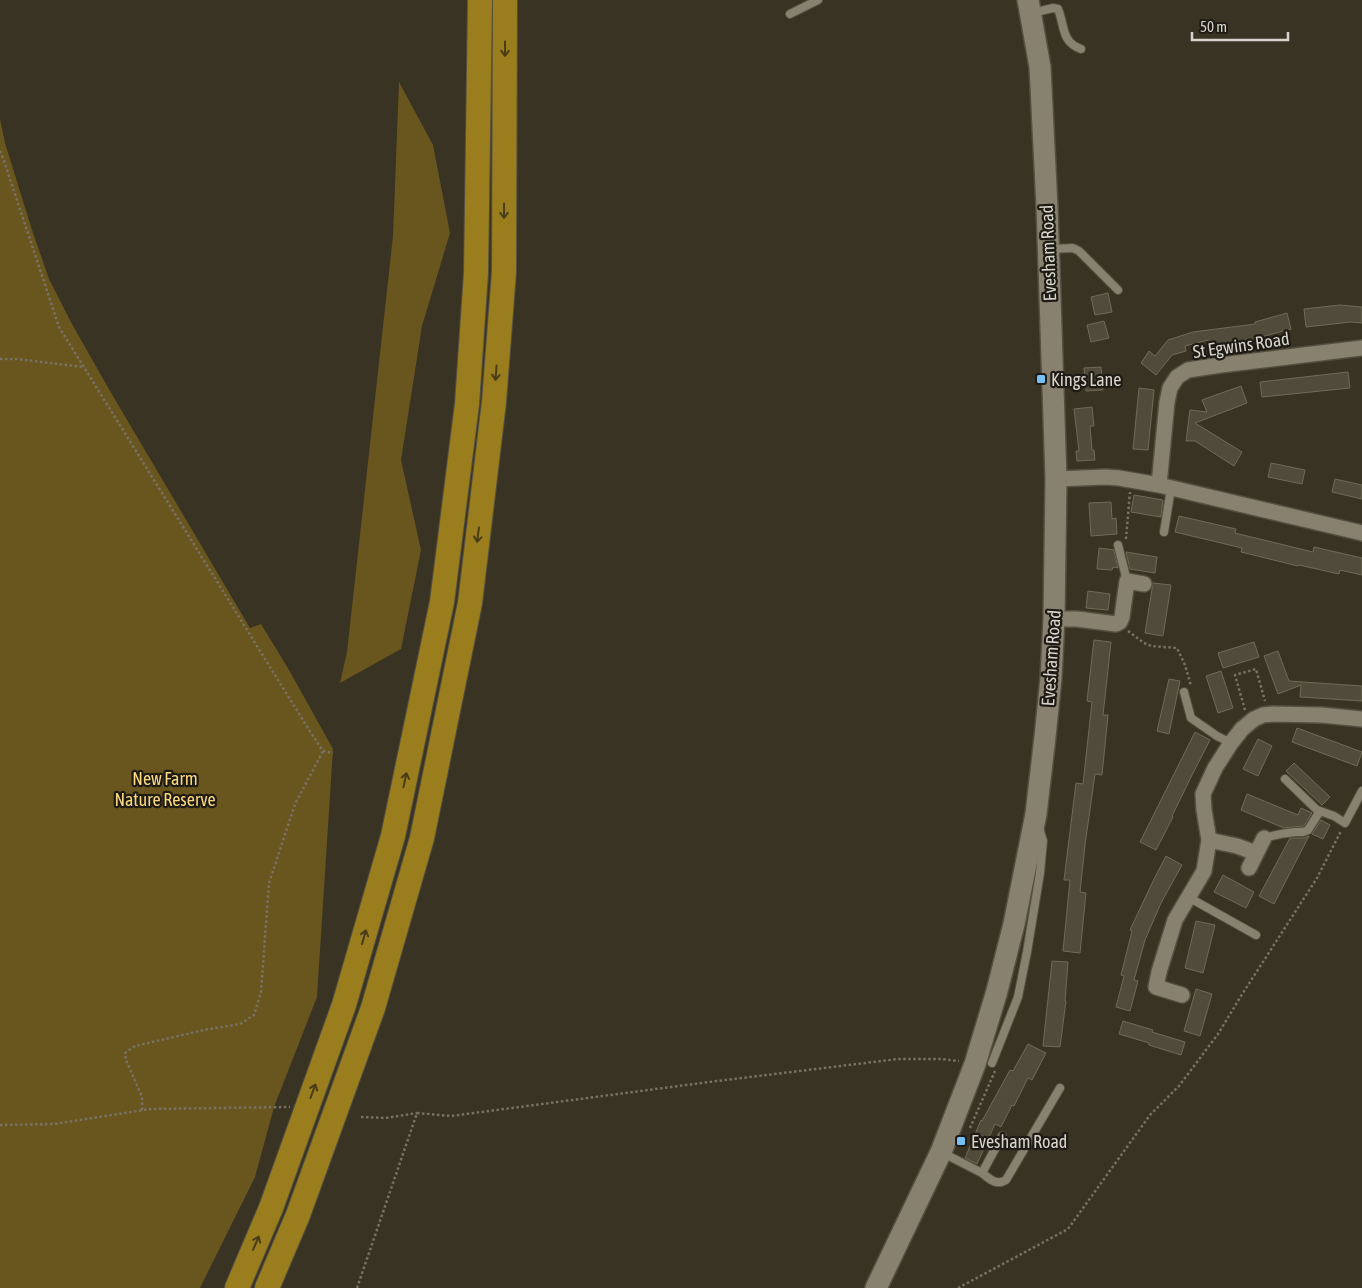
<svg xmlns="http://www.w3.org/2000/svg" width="1362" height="1288" viewBox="0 0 1362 1288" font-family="'Asap Condensed',sans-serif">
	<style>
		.green { fill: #69551e }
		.building { fill: #514b3b; stroke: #716a59 }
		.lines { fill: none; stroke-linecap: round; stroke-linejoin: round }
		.service-casing { stroke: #544f41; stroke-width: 10 }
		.minor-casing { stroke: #544f41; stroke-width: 18 }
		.secondary-casing { stroke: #544f41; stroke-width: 24 }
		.trunk-casing { stroke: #544f41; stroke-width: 26 }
		.path { stroke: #777265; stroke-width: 2.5; stroke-dasharray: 2.5 2.5; stroke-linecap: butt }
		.service { stroke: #888170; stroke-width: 8 }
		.minor { stroke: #888170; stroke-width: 15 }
		.secondary { stroke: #888170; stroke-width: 21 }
		.trunk { stroke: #9a7d1d; stroke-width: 24 }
		.oneway { stroke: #493d17 }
		.poi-dot { fill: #77bff7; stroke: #1e1b14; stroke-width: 2 }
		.labels { text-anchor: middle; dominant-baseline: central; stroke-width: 4.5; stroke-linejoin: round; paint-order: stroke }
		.street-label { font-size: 18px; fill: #d8d4cb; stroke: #1e1b14 }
		.poi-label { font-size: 18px; fill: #d8d4cb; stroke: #1e1b14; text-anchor: start }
		.park-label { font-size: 18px; fill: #fbd87e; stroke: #1e1b14 }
	</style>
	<rect width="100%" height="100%" fill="#393324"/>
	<path class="green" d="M399 82 433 145 450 233 422 326 401 460 421 550 401 649 340 683 347 652 354 589 393 236Z
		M0 119 5 143 32 230 49 279 72 324 110 391 250 628 261 624 289 670 333 749 317 997 274 1107 255 1177 200 1288H0Z"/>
	<path class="building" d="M1108 293 1112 312 1095 315 1091 297Z
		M1340 305 1362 307V323L1351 322 1306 327 1304 309Z
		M1287 313 1291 329 1246 341 1209 346 1208 340 1185 346 1186 351 1172 355 1156 375 1141 363 1149 351 1155 356 1168 340 1193 332 1255 324V322Z
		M1104 321 1109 338 1091 342 1087 325Z
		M1101 367 1103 390 1086 391 1084 368Z
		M1348 372 1350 388 1262 397 1260 382Z
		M1241 386 1247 403 1195 423 1242 452 1234 466 1195 441H1186L1190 410 1207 412 1202 400Z
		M1139 388 1154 390 1148 450 1133 449Z
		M1092 407 1094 426H1090L1092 450H1094L1095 460 1077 461 1076 451H1079L1074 409Z
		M1271 463 1305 470 1302 484 1268 477Z
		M1335 479 1362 485V499L1332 492Z
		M1134 495 1163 500 1161 517 1131 512Z
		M1111 502 1112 519 1116 518 1117 534 1091 536 1089 503Z
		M1179 516 1236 529 1235 533 1313 552 1314 547 1362 558V575L1340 570 1339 574 1299 565 1298 566 1241 552 1242 548 1175 532Z
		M1099 548 1114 550 1118 568 1113 567 1112 570 1097 569Z
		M1126 552 1157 557 1155 573 1130 569Z
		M1153 583 1171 585 1163 636 1145 633Z
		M1088 591 1110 594 1108 610 1086 608Z
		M1094 640 1111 642 1103 715H1108L1102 775 1095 774 1085 845 1080 892 1086 893 1080 953 1063 951 1070 880H1064L1076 783 1083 784 1092 702 1087 701Z
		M1254 642 1259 657 1223 668 1218 653Z
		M1278 651 1289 681 1362 686V701L1300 697 1301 685 1278 694 1264 656Z
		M1221 671 1233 708 1218 713 1206 676Z
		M1169 679 1180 681 1169 734 1157 731Z
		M1297 728 1362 752 1357 766 1292 742Z
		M1195 732 1210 740 1192 775 1172 816 1173 817 1156 850 1140 842Z
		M1258 739 1272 746 1258 776 1243 769Z
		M1294 763 1330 797 1322 805 1286 771Z
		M1247 794 1298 815 1301 808 1312 813 1304 826 1284 828 1241 810Z
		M1321 820 1330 825 1323 839 1312 834Z
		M1309 836 1274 904 1259 896 1290 838H1304Z
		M1166 856 1182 865 1161 903 1145 940 1134 980 1138 981 1130 1011 1116 1007 1124 976 1121 975 1132 931 1130 930 1154 879Z
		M1223 875 1254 892 1246 908 1214 892Z
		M1196 921 1215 925 1203 973 1185 968Z
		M1052 961 1068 962 1065 1001H1066L1060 1047 1043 1046Z
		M1196 989 1212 994 1200 1036 1184 1031Z
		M1123 1021 1153 1030 1152 1032 1185 1042 1181 1055 1149 1045V1043L1119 1034Z
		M1028 1044 1046 1053 1032 1080 1028 1078 1014 1106 1012 1105 1001 1127 995 1124 977 1164 965 1158 981 1120 982 1121 1010 1070 1013 1071Z"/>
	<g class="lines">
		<g class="service-casing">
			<path id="service" d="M1032 13 1053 8 1058 9C1065 26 1061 42 1081 49
				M790 14 818 0
				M1050 249 1073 248 1079 251 1118 290
				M1164 532 1171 488
				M1118 545 1127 581
				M1184 692 1191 718 1217 736 1231 743
				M1285 779 1317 810 1334 816 1345 823 1362 791
				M1264 838C1274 835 1285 833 1295 832 1300 832 1303 833 1308 830L1320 811
				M1188 897 1256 935
				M992 1063 1018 997 1027 952 1040 873 1043 841 1039 828
				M943 1153 982 1173 1002 1136
				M982 1173C990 1179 996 1186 1006 1180L1060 1088"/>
		</g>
		<g class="minor-casing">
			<path id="minor" d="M1056 479 1106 477 1119 478 1159 485 1362 533
				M1159 485 1167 402 1170 388 1177 377 1188 370 1221 365 1362 348
				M1054 619H1077L1116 624 1120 622 1122 617 1127 581 1144 584
				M1209 840 1237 846 1256 853
				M1249 868 1264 838
				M1182 995 1156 987 1159 972 1175 920 1204 871 1209 840 1204 810 1203 794 1215 768 1231 743 1242 729 1254 719 1263 715 1273 714 1321 715 1362 719"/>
		</g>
		<g class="secondary-casing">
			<path id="secondary" d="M876 1288 941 1152 975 1064 997 991 1014 924 1036 814 1045 737 1051 678 1054 619 1056 479 1047 207 1040 67 1028 0"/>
		</g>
		<g class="trunk-casing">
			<path id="trunk" d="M237 1288 271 1208 344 1005 393 836 442 602 467 404 476 273 480 0
				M267 1288 298 1215 373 1008 422 838 470 603 494 402 504 272 505 0"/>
		</g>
		<path class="path" d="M0 151 3 158 59 327 311 733 323 751 333 753
			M0 359H17L83 367
			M1126 539 1130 492
			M1128 631 1144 643 1151 646 1177 648 1185 665 1191 686
			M1245 710 1235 675 1256 669 1265 701
			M142 1110V1097L126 1060 125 1053 135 1046 204 1030 240 1024 254 1015 261 992 269 883 295 804 323 751
			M361 1117 386 1118 417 1113
			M0 1125 54 1124 150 1109 290 1107
			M970 1128 995 1071
			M357 1288 417 1113 451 1116 709 1082 898 1059H940L959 1061
			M958 1288 1068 1229 1150 1115 1179 1086 1218 1034 1241 996 1317 878 1341 831"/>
		<use href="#service" class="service"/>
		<use href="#minor" class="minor"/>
		<use href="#secondary" class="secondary"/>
		<use href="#trunk" class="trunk"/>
	</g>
	<defs><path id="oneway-shaft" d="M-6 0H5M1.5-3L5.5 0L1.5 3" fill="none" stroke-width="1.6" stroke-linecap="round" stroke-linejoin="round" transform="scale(1.25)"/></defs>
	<g class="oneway">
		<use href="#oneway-shaft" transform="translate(505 49) rotate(90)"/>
		<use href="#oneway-shaft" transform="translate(504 211) rotate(90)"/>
		<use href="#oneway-shaft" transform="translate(496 373) rotate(94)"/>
		<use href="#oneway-shaft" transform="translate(478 535) rotate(97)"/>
		<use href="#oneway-shaft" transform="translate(405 780) rotate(-78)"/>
		<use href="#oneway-shaft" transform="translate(364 937) rotate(-74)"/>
		<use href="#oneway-shaft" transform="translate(313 1091) rotate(-70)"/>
		<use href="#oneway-shaft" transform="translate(256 1243) rotate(-67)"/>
	</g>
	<g class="poi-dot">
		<rect x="1036" y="374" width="10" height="10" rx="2.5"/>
		<rect x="956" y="1136" width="10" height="10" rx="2.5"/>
	</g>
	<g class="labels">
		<g class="street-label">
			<text transform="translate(1048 253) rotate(-92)">Evesham Road</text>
			<text transform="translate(1241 345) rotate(-8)">St Egwins Road</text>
			<text transform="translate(1051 658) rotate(-86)">Evesham Road</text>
		</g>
		<g class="poi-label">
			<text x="1051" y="379">Kings Lane</text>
			<text x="971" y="1141">Evesham Road</text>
		</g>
		<g class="park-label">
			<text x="165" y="778">New Farm<tspan x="165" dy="21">Nature Reserve</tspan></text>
		</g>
	</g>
	<path d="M1192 32v8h96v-8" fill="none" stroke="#d8d4cb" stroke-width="2.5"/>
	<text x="1200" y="32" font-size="15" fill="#d8d4cb" stroke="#1e1b14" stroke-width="4" paint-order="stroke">50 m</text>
</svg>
